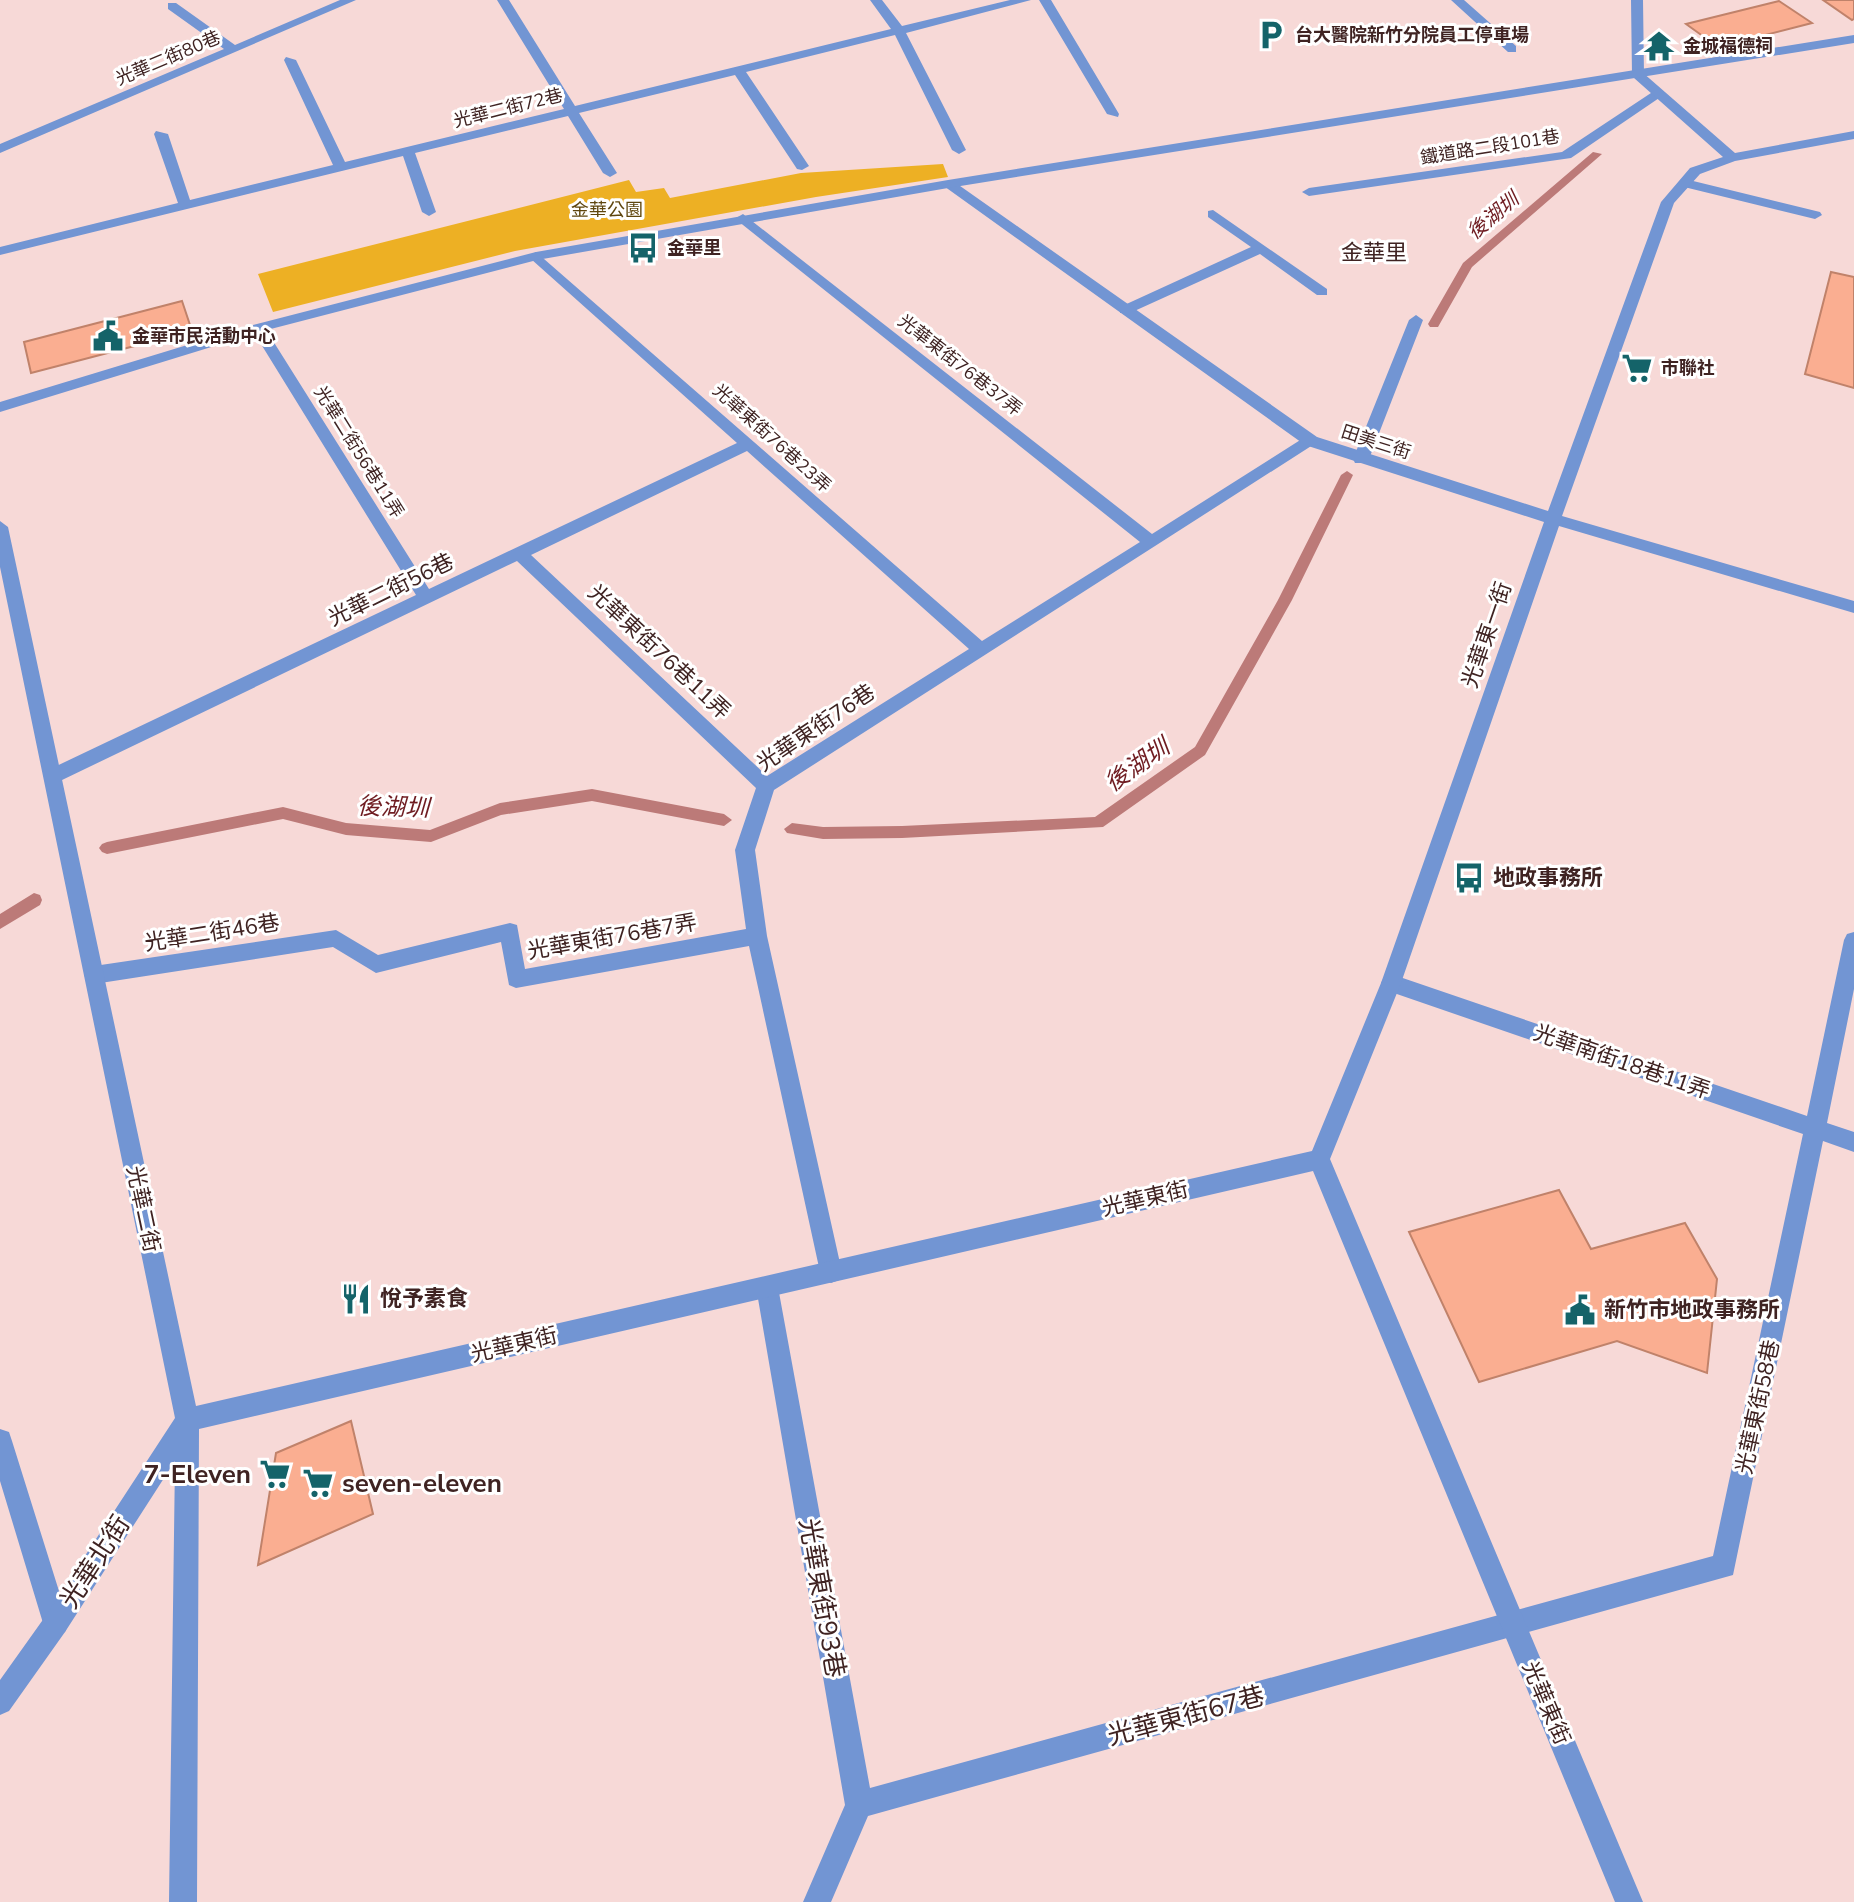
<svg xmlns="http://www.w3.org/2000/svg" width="1854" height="1902" viewBox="0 0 1854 1902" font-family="'Nunito Sans','Noto Sans TC',sans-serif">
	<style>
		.green { fill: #edb024 }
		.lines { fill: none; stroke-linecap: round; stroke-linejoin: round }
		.stream { fill: #bc7a78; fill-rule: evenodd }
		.building { fill: #faae91; stroke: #c0826a; stroke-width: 2 }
		.service { fill: #7295d3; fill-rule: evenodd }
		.minor { fill: #7295d3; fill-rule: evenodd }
		.tertiary { fill: #7295d3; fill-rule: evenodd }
		.labels { text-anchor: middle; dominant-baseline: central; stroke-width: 6; stroke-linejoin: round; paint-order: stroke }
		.far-poi-label { font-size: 18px; font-weight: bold; fill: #3f2322; stroke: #fff; text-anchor: start }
		.far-street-label { font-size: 18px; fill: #3f2322; stroke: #fff }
		.far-park-label { font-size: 18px; fill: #5f460e; stroke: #fff }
		.far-water-label { font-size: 20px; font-style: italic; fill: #6f1c21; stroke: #fff }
		.far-quarter-label { font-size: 22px; fill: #3f2322; stroke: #fff }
		.street-label { font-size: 22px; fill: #3f2322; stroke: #fff }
		.poi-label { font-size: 22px; font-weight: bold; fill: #3f2322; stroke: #fff; text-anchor: start }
		.water-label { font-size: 24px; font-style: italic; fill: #6f1c21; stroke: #fff }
		.near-poi-label { font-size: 26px; font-weight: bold; fill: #3f2322; stroke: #fff; text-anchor: end }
		.near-street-label { font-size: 26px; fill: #3f2322; stroke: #fff }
	</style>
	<rect width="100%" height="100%" fill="#f7d9d7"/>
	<path class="green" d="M943 164 948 177 816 197 515 251 273 312 258 274 629 180 636 192 664 188 670 198 801 173Z"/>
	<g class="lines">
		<path class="stream" d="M1593 152 1602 154 1472 267 1438 327H1430L1428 324 1463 263Z
			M1347 471 1353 475 1292 600 1205 755 1103 827 902 838 823 839 787 833 784 829 792 823 823 827 902 826 1095 817 1195 747 1278 600 1341 475Z
			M592 789 724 814 732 820 724 826 592 801 501 815 431 842 346 835 283 819 107 854 102 852 99 848 102 844 107 842 283 807 346 823 430 830 500 803Z
			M34 893 40 895 42 900 40 905 0 929V914Z"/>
	</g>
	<path class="building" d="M1823 0H1854V19L1852 20Z
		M1779 1 1812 23 1718 47 1686 24Z
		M1831 272 1854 277V388L1805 374Z
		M182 301 192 331 31 373 24 342Z
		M1559 1190 1591 1249 1685 1223 1717 1279 1707 1373 1617 1341 1479 1382 1409 1232Z
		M351 1421 373 1514 258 1565 276 1453Z"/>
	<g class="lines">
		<path class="service" d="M340 0H356L0 153V144L224 49 168 9V3H176L235 45Z
			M497 0H509L575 106 891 29 870 0H882L902 26 1010 0H1031L906 33 966 150 959 154 952 150 895 35 746 72 809 166 802 170 797 169 735 75 579 113 617 173 610 177 603 173 568 116 415 153 436 212 429 216 422 212 403 156 0 255V247L178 203 154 134 156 131 168 134 190 200 333 165 284 60 286 57 296 60 345 162 564 109Z
			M1039 0H1051L1119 114 1118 117 1107 114Z
			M1451 0H1464L1516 46V52H1508Z
			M1631 0H1643L1644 75 1638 79 1632 75Z
			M1654 91 1665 94 1571 158 1309 196 1302 192 1309 188 1562 152Z
			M1685 179 1820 212 1822 215 1815 219 1680 186V180Z
			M1213 210 1327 289V295H1317L1260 254 1130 313H1120V307L1251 247 1208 217V211Z
			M743 214 1152 534 1305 437H1317L1319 441 774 790 755 850 767 936 842 1272 839 1280 831 1283 823 1280 820 1272 749 946 516 988 509 985 501 942 376 973 333 947 94 984 87 981 84 975 87 969 94 966 336 930 378 955 510 923 517 925 525 969 746 929 735 850 756 788 517 561 60 781H46L44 776 46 771 416 595 251 328 253 325H263L429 589 737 443 531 259 529 256 536 252 982 641 1140 542 738 221 736 218ZM747 451 969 649 767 776 531 555Z
			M1416 315 1423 320 1369 459 1367 463H1355L1353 459 1409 320Z
			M1854 932V989L1827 1123 1854 1132V1152L1823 1141 1733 1575 868 1816 831 1902H803L845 1805 756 1287 759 1279 767 1276 775 1279 778 1287 870 1788 1713 1556 1803 1134 1391 992 1384 989 1381 983 1384 977 1391 974 1807 1116 1844 940 1847 934Z
			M0 1429 9 1432 12 1441 69 1623 65 1632 56 1636 47 1632 43 1623 0 1481Z"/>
		<path class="minor" d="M1634 72H1642L1735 153 1854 131V139L1735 161 1700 174 1674 203 1562 516 1854 601V613L1559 526 1401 983 1330 1159 1643 1902H1615L1313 1171 199 1429 197 1902H169L175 1461 65 1632 9 1711 0 1715V1680L47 1614 175 1418 0 567V521L8 527 196 1406 1312 1151 1381 983 1544 522 1305 445 941 184 953 181 1317 437 1548 511 1661 202 1690 168 1723 157 1634 78Z"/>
		<path class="tertiary" d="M1854 35V43L948 188 537 260 263 331 0 412V402L253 325 536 252 948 180Z"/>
	</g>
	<defs>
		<g id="parking-bare" transform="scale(2.4)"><path d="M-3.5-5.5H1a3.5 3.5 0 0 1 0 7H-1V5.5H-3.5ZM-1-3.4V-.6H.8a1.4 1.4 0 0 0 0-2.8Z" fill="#146369" stroke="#fff" stroke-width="2.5" paint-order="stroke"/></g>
		<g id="temple-bare" transform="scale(2.4)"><path d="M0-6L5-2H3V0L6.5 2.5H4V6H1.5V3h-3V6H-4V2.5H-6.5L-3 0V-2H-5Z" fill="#146369" stroke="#fff" stroke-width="2.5" paint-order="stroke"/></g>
		<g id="bus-bare" transform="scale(2.4)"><path d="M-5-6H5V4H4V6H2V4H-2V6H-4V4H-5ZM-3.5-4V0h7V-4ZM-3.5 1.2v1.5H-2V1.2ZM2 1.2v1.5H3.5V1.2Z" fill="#146369" stroke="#fff" stroke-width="2.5" paint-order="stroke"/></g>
		<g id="civic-bare" transform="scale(2.4)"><path d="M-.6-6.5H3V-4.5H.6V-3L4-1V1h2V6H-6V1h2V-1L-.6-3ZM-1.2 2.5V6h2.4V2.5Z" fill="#146369" stroke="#fff" stroke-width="2.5" paint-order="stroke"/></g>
		<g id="supermarket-bare" transform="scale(2.4)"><path d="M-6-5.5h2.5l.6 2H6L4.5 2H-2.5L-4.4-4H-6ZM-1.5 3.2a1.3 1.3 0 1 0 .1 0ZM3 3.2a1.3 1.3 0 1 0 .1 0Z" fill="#146369" stroke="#fff" stroke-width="2.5" paint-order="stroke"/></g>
		<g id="restaurant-bare" transform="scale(2.4)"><path d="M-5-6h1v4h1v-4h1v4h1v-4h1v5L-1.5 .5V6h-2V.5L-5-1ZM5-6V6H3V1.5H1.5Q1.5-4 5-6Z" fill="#146369" stroke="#fff" stroke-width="2.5" paint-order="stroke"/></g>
	</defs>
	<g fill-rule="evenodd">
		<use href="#parking-bare" x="1271" y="35"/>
		<use href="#temple-bare" x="1659" y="46"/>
		<use href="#bus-bare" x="643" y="248"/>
		<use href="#civic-bare" x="108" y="336"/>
		<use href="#supermarket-bare" x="1637" y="368"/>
		<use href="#bus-bare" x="1469" y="878"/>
		<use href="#restaurant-bare" x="356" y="1299"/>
		<use href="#civic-bare" x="1580" y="1310"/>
		<use href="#supermarket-bare" x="275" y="1474"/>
		<use href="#supermarket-bare" x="318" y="1483"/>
	</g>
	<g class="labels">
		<g class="far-poi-label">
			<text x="1295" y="35">台大醫院新竹分院員工停車場</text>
			<text x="1683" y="46">金城福德祠</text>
			<text x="667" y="248">金華里</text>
			<text x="132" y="336">金華市民活動中心</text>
			<text x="1661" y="368">市聯社</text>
		</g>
		<g class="far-street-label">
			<text transform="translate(168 58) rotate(-23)">光華二街80巷</text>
			<text transform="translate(508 108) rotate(-14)">光華二街72巷</text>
			<text transform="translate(1490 147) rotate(-9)">鐵道路二段101巷</text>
			<text transform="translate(960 365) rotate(38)">光華東街76巷37弄</text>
			<text transform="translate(772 438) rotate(42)">光華東街76巷23弄</text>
			<text transform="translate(1376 442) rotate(18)">田美三街</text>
			<text transform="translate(359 452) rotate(58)">光華二街56巷11弄</text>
		</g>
		<g class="far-park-label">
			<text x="607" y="210">金華公園</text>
		</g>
		<g class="far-water-label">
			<text transform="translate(1493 216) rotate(-40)">後湖圳</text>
		</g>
		<g class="far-quarter-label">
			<text x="1374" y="253">金華里</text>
		</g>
		<g class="street-label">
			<text transform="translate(391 590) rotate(-26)">光華二街56巷</text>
			<text transform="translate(1487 635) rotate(-71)">光華東一街</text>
			<text transform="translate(659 652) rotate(43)">光華東街76巷11弄</text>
			<text transform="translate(816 728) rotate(-34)">光華東街76巷</text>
			<text transform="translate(212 933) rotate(-9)">光華二街46巷</text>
			<text transform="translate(612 937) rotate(-10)">光華東街76巷7弄</text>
			<text transform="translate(1622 1062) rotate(19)">光華南街18巷11弄</text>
			<text transform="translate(1145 1199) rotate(-13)">光華東街</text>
			<text transform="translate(143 1209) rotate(78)">光華二街</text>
			<text transform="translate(514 1345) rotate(-13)">光華東街</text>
			<text transform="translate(1758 1407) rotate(-78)">光華東街58巷</text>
			<text transform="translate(1546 1703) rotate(67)">光華東街</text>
		</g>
		<g class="poi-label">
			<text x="1493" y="878">地政事務所</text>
			<text x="380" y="1299">悅予素食</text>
			<text x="1604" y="1310">新竹市地政事務所</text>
		</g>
		<g class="water-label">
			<text transform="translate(1137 765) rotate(-35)">後湖圳</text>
			<text transform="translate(393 807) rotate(2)">後湖圳</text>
		</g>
		<g class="near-poi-label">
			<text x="251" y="1474">7-Eleven</text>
			<text x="342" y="1483" text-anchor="start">seven-eleven</text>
		</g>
		<g class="near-street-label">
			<text transform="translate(95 1562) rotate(-57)">光華北街</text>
			<text transform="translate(822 1598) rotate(80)">光華東街93巷</text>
			<text transform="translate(1186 1716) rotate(-15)">光華東街67巷</text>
		</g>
	</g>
</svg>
